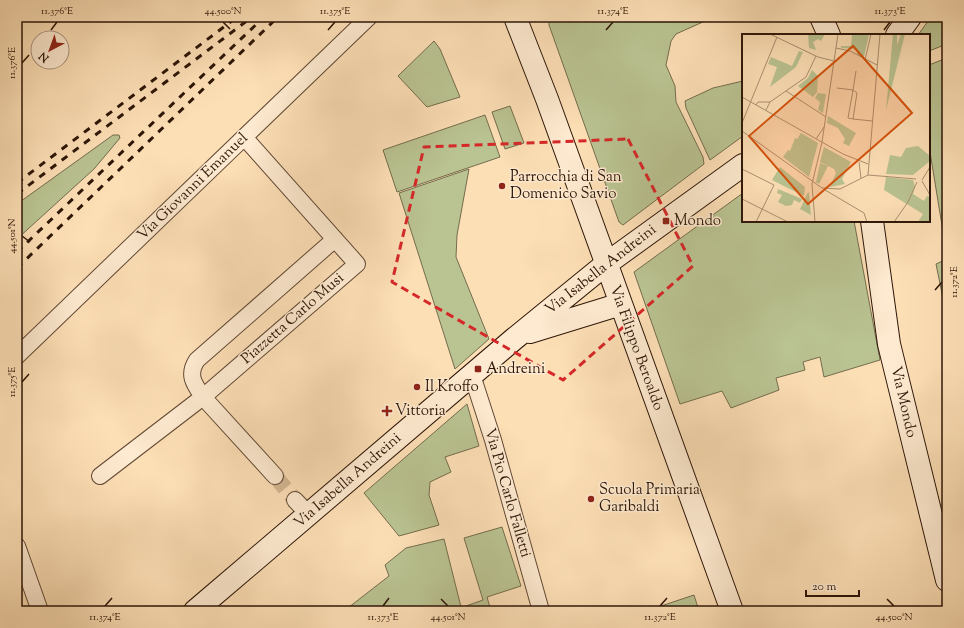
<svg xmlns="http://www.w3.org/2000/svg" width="964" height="628" viewBox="0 0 964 628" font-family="'Sorts Mill Goudy',serif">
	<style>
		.green { fill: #bac392; stroke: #746c4d }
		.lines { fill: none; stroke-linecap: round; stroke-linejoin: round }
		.street-tunnel { stroke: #d3b793; stroke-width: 16; stroke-dasharray: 16 8; stroke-linecap: butt }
		.street-casing { stroke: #614834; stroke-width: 18 }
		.secondary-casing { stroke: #2d1608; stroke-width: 24 }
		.street { stroke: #feead0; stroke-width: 16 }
		.secondary { stroke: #feead0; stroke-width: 22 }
		.rail { stroke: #2d1608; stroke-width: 3; stroke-dasharray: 7 7; stroke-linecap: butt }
		.marked { fill: none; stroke: #d62828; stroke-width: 3; stroke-dasharray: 8 5; stroke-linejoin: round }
		.ticks { fill: none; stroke: #2d1608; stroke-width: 1.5 }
		.poi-dot { fill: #8f2418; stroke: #feead0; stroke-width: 1.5 }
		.labels { text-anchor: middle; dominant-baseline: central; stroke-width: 3; stroke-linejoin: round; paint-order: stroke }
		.poi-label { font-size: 15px; fill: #2d1608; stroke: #feead0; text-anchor: start }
		.street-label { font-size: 15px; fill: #2d1608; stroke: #feead0 }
		.inset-road { fill: none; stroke: #aa8f70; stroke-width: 1 }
		.view { fill: #d5520c; fill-opacity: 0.15; stroke: #d5520c; stroke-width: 2 }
		.inset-edge { fill: none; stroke: #2d1608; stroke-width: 2 }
		.neatline { fill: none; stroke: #2d1608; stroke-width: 1.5 }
		.ticks-label { font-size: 10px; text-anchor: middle; fill: #2d1608 }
	</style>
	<rect width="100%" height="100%" fill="#fddfb6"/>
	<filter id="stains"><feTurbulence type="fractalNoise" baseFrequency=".005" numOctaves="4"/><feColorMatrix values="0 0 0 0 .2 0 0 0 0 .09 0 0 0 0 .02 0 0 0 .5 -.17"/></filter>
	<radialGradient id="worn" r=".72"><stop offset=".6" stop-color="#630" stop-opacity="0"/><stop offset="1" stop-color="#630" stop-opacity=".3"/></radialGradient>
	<path class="green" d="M559 17H714L676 34 671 41 666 65 675 86 676 102 703 157 704 164 623 225 619 222 549 25V21Z
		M931 17H947V44L929 51V35H918Z
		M434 41 440 49 460 97 427 107 398 76Z
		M947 58V256L929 146V65Z
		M743 81V136L710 160 686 108 685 101 713 88Z
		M510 106 524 143 505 149 492 112Z
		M485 115 500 157 397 192 383 150Z
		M113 135H119L120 138 94 169 17 239V204Z
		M469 169 457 235 456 257 489 339 455 369 399 193Z
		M743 193V221H854L880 360 824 377 820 357 803 362 805 370 776 378 779 390 731 408 722 391 680 404 634 272Z
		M947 259V318L936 264Z
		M467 404 479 446 445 457 451 472 430 482 429 495 439 525 399 536 364 493Z
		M502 527 521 586 487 597 491 611H467L466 606 483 600 464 538Z
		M444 539 462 611H344L389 576 385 565 406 548Z
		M694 595 699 611H646Z"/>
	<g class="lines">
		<path class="street-tunnel" d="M275 476 295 500"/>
		<g class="street-casing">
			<path id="street" d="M244 137 357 264 203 397C194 384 187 375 197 360L335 239
				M17 356 369 17
				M472 375 493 440 541 611
				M100 476 203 397 275 476
				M295 500 309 515
				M17 546 40 611"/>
		</g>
		<g class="secondary-casing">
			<path id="secondary" d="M515 17 547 99 732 611
				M821 17 829 35
				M897 35 910 17
				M872 221 889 344 947 580
				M530 332 621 304
				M195 611 514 339 606 264 743 165"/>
		</g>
		<use href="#street" class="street"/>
		<use href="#secondary" class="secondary"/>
		<path class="rail" d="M17 183 237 17
			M17 194 252 17
			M17 252 264 17
			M17 268 278 17"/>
	</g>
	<path class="marked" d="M628 139 693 266 563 380 392 282 424 147Z"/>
	<path class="ticks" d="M223 22 230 29M51 30 57 22M328 30 335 22M606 30 613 22M884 30 890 22M22 63 29 55M22 236 30 242M935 290 942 282M22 382 29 374M441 599 448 606M887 599 894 606M105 606 112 598M383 606 389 598M660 606 667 598"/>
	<g class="poi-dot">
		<circle cx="502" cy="186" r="4"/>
		<rect x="662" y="217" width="8" height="8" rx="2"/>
		<rect x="474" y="365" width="8" height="8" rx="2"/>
		<circle cx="417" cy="387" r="4"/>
		<path d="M385 405h4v4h4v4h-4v4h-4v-4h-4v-4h4z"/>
		<circle cx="591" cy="499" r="4"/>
	</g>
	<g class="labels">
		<g class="poi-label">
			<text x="510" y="177">Parrocchia di San<tspan x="510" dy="17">Domenico Savio</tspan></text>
			<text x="674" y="221">Mondo</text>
			<text x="486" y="369">Andreini</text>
			<text x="425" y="387">Il Kroffo</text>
			<text x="395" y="411">Vittoria</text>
			<text x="599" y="490">Scuola Primaria<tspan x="599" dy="17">Garibaldi</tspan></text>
		</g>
		<g class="street-label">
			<text transform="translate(193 187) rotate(-44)">Via Giovanni Emanuel</text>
			<text transform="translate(601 270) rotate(-38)">Via Isabella Andreini</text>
			<text transform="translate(293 319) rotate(-41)">Piazzetta Carlo Musi</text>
			<text transform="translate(636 348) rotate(70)">Via Filippo Beroaldo</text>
			<text transform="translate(903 402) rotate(77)">Via Mondo</text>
			<text transform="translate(348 481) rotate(-41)">Via Isabella Andreini</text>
			<text transform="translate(507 493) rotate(74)">Via Pio Carlo Falletti</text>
		</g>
	</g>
	<g transform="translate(742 34)">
		<rect width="188" height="188" fill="#fddfb6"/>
		<path d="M66 0H83L79 7 76 5 71 8 74 16 67 14ZM110 0H127L122 23 115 20V15L99 14V12H109ZM151 0H155V11L159 0H163L144 76ZM57 17 61 18 54 33 28 53 35 33 26 30 29 23 50 32ZM70 36 76 42 75 58 71 63 56 52 66 44ZM76 59 84 60 81 79 76 76 78 68 73 64ZM86 82 114 99 107 112 101 109 103 105 96 94 85 89ZM59 99 76 109 67 143 41 123 46 116 48 117 53 104 55 105ZM176 112 188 122V127L171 141 144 140 148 121 159 123 164 114ZM82 113 109 128 100 145 103 150 88 153 94 139 92 135 78 128ZM78 129 86 132 77 150 74 148ZM38 133 63 153 62 162 30 146ZM144 143 171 146 173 153 171 160 182 167 185 162 188 163V188H176L181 180 142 156ZM36 155 60 165 58 169 52 166 50 171 44 172 36 168 40 161 35 159ZM66 158 67 159 69 181 58 175Z" fill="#bac392"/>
		<path class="inset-road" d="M28 0 76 23 92 27M94 14 108 17 135 31M123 26 129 0M95 54 111 56 114 37M44 57 84 83M0 63 101 120 126 130M14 71 16 68H28M24 76 28 68 64 43 74 22M111 85 115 59 111 56 106 84 111 85 130 87M0 89 35 3M0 97 80 154 98 155 126 141 174 145M74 105 82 93M117 128 119 144M0 135 32 151 14 188M126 141 138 0M180 146 188 133M180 147 188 161M83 156 122 179 125 188M0 165 46 188M73 188 70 150 80 108 96 0M152 188 166 168 175 148"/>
		<path class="view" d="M111 12 170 79 66 170 7 102Z"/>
		<rect width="188" height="188" class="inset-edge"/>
	</g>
	<rect width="964" height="628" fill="none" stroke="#fddfb6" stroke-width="44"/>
	<g transform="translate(50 50) rotate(221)"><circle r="19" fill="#feead0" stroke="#aa9580"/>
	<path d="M0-3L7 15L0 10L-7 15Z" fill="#8f2418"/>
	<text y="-6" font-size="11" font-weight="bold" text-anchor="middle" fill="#2d1608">N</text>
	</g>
	<path d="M806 590v6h53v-6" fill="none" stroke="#2d1608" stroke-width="2"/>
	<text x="812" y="590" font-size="12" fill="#2d1608" stroke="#feead0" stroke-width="3" paint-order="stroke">20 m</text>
	<rect x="22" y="22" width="920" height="584" class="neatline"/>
	<g class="ticks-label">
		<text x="57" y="14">11.376°E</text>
		<text x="223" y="14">44.500°N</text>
		<text x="335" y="14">11.375°E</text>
		<text x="613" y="14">11.374°E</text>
		<text x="890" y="14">11.373°E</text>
		<text transform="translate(11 63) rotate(-90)" y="4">11.376°E</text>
		<text transform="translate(11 236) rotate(-90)" y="4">44.501°N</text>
		<text transform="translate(953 282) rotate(-90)" y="4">11.372°E</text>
		<text transform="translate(11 382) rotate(-90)" y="4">11.375°E</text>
		<text x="105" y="620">11.374°E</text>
		<text x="383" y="620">11.373°E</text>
		<text x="448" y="620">44.501°N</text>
		<text x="660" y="620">11.372°E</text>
		<text x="894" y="620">44.500°N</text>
	</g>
	<rect width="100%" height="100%" filter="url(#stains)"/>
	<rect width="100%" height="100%" fill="url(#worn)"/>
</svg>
